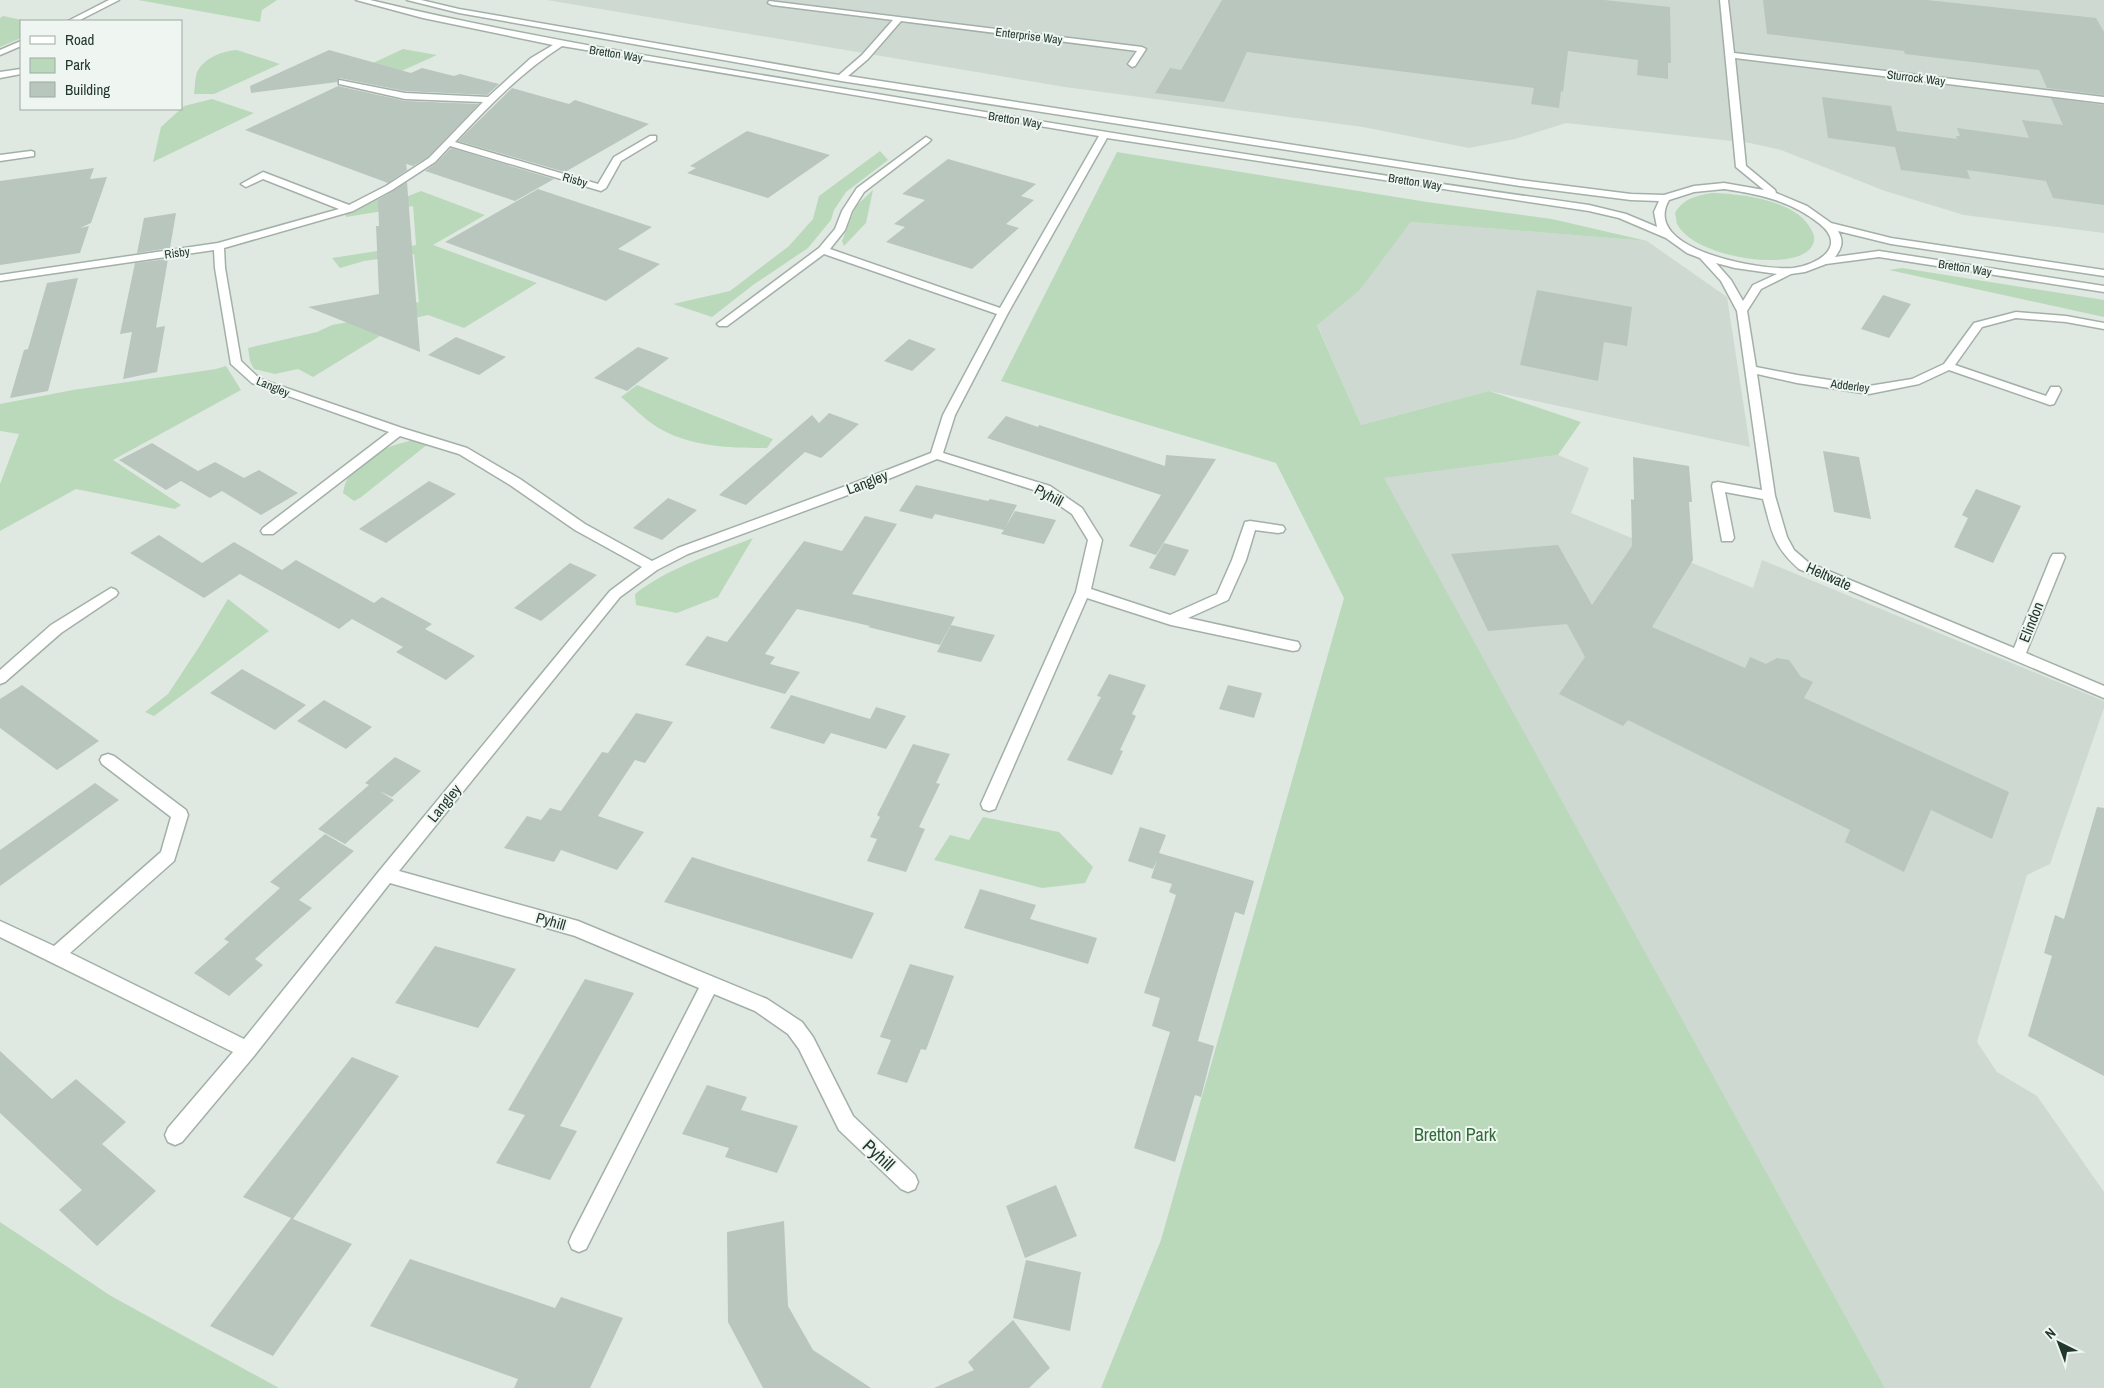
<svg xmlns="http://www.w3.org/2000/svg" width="2104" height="1388" viewBox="0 0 2104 1388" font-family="'Archivo Narrow',sans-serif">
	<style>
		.built { fill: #ced9d1 }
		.green { fill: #bad9ba }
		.building { fill: #b8c6be }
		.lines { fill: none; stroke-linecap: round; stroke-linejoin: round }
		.minor-casing { stroke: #a3b0a8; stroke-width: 3 }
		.minor { fill: #fff; fill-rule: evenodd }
		.labels { text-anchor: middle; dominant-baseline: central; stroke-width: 4; stroke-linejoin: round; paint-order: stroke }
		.far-street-label { font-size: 12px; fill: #22382c; stroke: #eff6f1 }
		.street-label { font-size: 15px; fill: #22382c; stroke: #eff6f1 }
		.near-park-label { font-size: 18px; fill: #306b38; stroke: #eff6f1 }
		.near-street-label { font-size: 18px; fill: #22382c; stroke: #eff6f1 }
	</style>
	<rect width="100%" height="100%" fill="#dfe9e2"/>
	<path class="built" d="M547 0H2104V233L1964 215 1885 191 1781 150 1750 143 1566 123 1515 139 1469 148 1363 127 1065 87Z
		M1411 222 1647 241 1727 297 1750 447 1489 391 1361 425 1317 324 1360 290Z
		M1558 455 1589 468 1571 513 1753 588 1762 560 2104 701V708L2050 864 2027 875 1977 1042 1997 1072 2037 1096 2104 1192V1388H1885L1383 478Z"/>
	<path class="green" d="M138 0H277L262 10 260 22Z
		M3 16 27 21H21V38L0 47V18Z
		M403 49 437 55 375 83 345 76Z
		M237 50 280 64 214 94H194C195 87 195 75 198 70 206 57 223 51 237 50Z
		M212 99 254 113 153 162 161 127 184 106Z
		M880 151 888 160 846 192 834 210 831 220 808 248 753 285 712 317 673 304 730 291 789 246 813 219 819 196Z
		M1117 152 1427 202 1552 219 1647 241 1411 222 1360 290 1317 325 1361 425 1489 391 1581 422 1558 455 1384 478 1885 1388H1101L1161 1240 1344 598 1276 463 1001 381Z
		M873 190 866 223 844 246 842 241 856 206Z
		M421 191 485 215 433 245 537 283 464 328 428 315 406 320 313 377 298 369 275 374 254 369 250 361 248 348 317 332 332 325 354 321 355 314 419 302 414 254 364 261 340 268 332 258 416 245 413 206 346 217 345 214 392 193 406 197Z
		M1712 193C1742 194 1798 200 1812 231 1817 240 1813 248 1805 253 1777 270 1693 255 1677 224 1676 221 1676 216 1675 213 1684 198 1696 196 1712 193Z
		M1902 268 2104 300V317L1889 270Z
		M226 366 241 390 113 460 181 505 175 509 76 489 0 531V484L19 434 0 431V404L73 390 216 369Z
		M637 385 773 439 767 448C729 448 690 447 657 427 644 419 632 406 621 397Z
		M414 440 428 444 360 498 354 501 343 493C344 488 345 482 348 478 362 456 389 445 414 440Z
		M753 538 718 597 677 613 636 605 635 594C670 567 712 554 753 538Z
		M228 599 269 631 154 716 145 712 168 694 199 647Z
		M983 817 1059 832 1093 867 1085 883 1042 888 934 860 950 835 969 840Z
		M0 1222 111 1296 279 1388H0Z"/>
	<path class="building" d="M1222 0H1604L1670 7 1671 63H1668V79L1637 75 1638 60 1568 51 1563 92 1561 91 1559 108 1531 104 1534 88 1247 52 1224 102 1155 93 1170 68 1181 70Z
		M1763 0H1927L2096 18 2104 32V95L2047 88 2039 70 1905 54 1904 51 1767 34Z
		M329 50 411 73 422 68 454 76 460 74 499 84 487 95 405 91 339 78 337 82 251 93 250 86Z
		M338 86 405 101 479 104 428 157 413 166 406 164 407 170 388 183 245 130Z
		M512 88 569 104 575 100 649 124 565 172 458 141Z
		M1822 97 1891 106 1897 131 1957 139 1956 136H1960L1957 128 2029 138 2022 120 2063 125 2051 98 2104 105V205L2053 198 2046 181 1967 170 1970 179 1901 170 1895 147 1828 138Z
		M747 131 830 155 768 198 687 173 696 168 690 166Z
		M451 148 554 179 515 201 425 171 436 163Z
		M948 159 1036 184 1021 196 1034 200 1006 224 1019 228 972 269 886 242 905 227 894 224 925 200 902 194Z
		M94 168 90 179 107 177 91 223 80 228 89 226 80 253 0 265V181Z
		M407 182 413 261 420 352 308 307 379 294 376 226H379L378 200Z
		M538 189 652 227 618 249 660 264 606 301 445 242Z
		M176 213 170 248 137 253 144 218Z
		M168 259 156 328 149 329 165 326 157 372 123 379 132 332 120 334 135 263Z
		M78 278 48 391 10 398 24 350 28 349 47 283Z
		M1537 290 1632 307 1627 346 1604 342 1598 381 1520 365Z
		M1883 295 1911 304 1889 338 1861 329Z
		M456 337 506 357 479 375 428 355Z
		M909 339 936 349 912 371 884 361Z
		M638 347 669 358 627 391 594 378Z
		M829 413 859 424 821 458 805 452 746 505 719 495 812 415 819 423Z
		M1006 416 1038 427 1039 425 1165 466 1166 455 1216 459 1156 555 1129 546 1161 495 987 438Z
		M152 443 198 471 215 462 244 478 259 470 298 493 261 515 222 491 210 498 181 481 166 490 119 460Z
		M1823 451 1859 457 1871 519 1834 512Z
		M1633 457 1689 466 1692 502H1689L1693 560 1652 627 1745 668 1750 657 1766 664 1777 658 1789 660 1801 677 1813 682 1804 698 2009 792 1992 839 1931 810 1904 872 1845 842 1850 830 1628 720 1623 726 1559 694 1585 657 1567 624 1488 631 1451 554 1558 545 1592 605 1632 546 1631 499 1634 500Z
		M429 481 456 494 386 543 359 529Z
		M916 485 988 501 990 499 1017 505 1005 528 1015 511 1056 520 1044 544 1001 534 1004 530 935 514 932 519 899 511Z
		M1976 489 2021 506 1993 563 1954 547 1968 518 1962 515Z
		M668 498 697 510 662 540 633 528Z
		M865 516 897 524 852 594 955 617 940 645 868 627 870 626 797 609 765 654 775 657 770 664 800 672 785 694 685 665 707 636 727 642 804 541 842 551Z
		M159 535 202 563 234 542 282 570 296 560 374 603 382 597 432 624 425 629 475 656 446 680 396 652 403 647 352 619 339 629 240 574 204 598 130 553Z
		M1164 543 1189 550 1175 576 1149 568Z
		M570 563 597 575 541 621 514 608Z
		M951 625 995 635 981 662 937 652Z
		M242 669 306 705 275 730 210 693Z
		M1109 674 1146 685 1132 714 1136 716 1120 750 1123 751 1112 775 1067 760 1101 697 1097 696Z
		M22 685 51 706 99 741 57 770 0 728V699Z
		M1228 685 1262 693 1254 718 1219 709Z
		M791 695 870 719 876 707 906 716 886 749 831 733 824 744 770 728Z
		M324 700 372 727 346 749 297 721Z
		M636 713 673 722 645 763 635 760 598 816 644 832 617 870 561 850 554 862 504 848 527 816 541 820 550 808 561 811 602 752 608 753Z
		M913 744 950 754 936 783 940 784 919 827 925 829 906 872 867 861 877 839 870 837 880 817 877 815Z
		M395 757 421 771 392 797 379 791 394 800 345 844 318 829 369 785 365 783Z
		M95 783 119 800 0 886V850Z
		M2097 807 2104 808V1076L2028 1036 2052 956 2044 953 2055 915 2064 919Z
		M1140 827 1166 835 1159 853 1254 881 1244 915 1235 912 1206 1012 1198 1041 1214 1046 1201 1097 1195 1095 1175 1162 1134 1148 1170 1032 1152 1026 1160 998 1144 993 1176 895 1169 892 1172 884 1151 878 1157 860 1153 869 1128 861Z
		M325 834 354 851 299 900 312 908 255 959 263 965 229 996 194 973 229 942 224 939 280 888 270 882Z
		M692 857 726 868 874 913 852 959 664 902Z
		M980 889 1036 905 1030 919 1097 938 1088 964 964 928Z
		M435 946 516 969 478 1028 395 1003Z
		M910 964 954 976 926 1050 921 1049 907 1083 877 1074 891 1040 880 1037Z
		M585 979 634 993 560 1126 577 1131 550 1180 496 1163 525 1115 508 1110Z
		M0 1051 52 1099 76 1079 126 1122 102 1144 156 1191 97 1246 59 1210 82 1190 0 1113Z
		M352 1057 399 1076 293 1219 352 1244 273 1356 210 1326 291 1218 243 1197Z
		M707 1085 747 1097 741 1110 798 1126 777 1173 725 1157 729 1148 682 1134Z
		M1056 1185 1077 1236 1025 1258 1006 1206Z
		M784 1221 788 1306 813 1350 871 1388H763L728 1322 727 1232Z
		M410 1259 555 1308 561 1297 623 1318 590 1388H514L518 1379 370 1326Z
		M1026 1260 1081 1272 1070 1331 1013 1318Z
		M1013 1320 1050 1368 1029 1388H934L974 1370 968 1362Z"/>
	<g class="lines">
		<g class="minor-casing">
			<path id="minor" d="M109 0H119L78 21H68Z
				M356 0H370C537 40 707 66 877 94 1114 134 1351 172 1589 205L1626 214 1657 227 1654 212 1659 201 1631 200 1520 186 841 81 459 13 407 0H421L459 9 839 75 862 55 893 20 772 5 768 3 769 1 1142 47 1146 49 1135 66 1132 67 1128 64 1137 51 901 21 868 59 848 76 1520 180 1631 194 1664 195 1694 186 1724 183 1764 190 1736 167 1720 0H1728L1734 53 2104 97V103L1735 58 1746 166 1775 190 1776 193 1807 206 1831 223 1891 238 2104 270V276L1891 244 1838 231C1844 241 1842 248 1835 257L1879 251 2104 286V292L1879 257 1826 264 1805 272 1791 274 1761 289 1747 311 1756 367 1797 375 1869 386 1912 379 1944 364 1974 323 2016 312 2066 316 2104 323V329L2066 322 2016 318 1982 327 1955 365 2046 396 2051 387H2059L2061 390 2054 404 2050 405 1949 370 1919 384 1869 394 1797 383 1757 374 1775 496 1787 537 1794 550 1809 563 2014 648 2051 557 2053 554H2063L2065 557 2026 653 2104 686V698L1799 569C1773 546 1772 532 1763 499L1725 492 1734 538 1732 541H1722L1712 486 1713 483 1718 482 1762 490 1737 311 1721 281 1700 258 1687 253 1666 238 1619 218 1589 211 1107 138 1008 313 955 415 943 453 1050 486 1082 508 1102 540 1091 589 1170 615 1217 594 1232 560 1245 522 1250 521 1283 526 1285 529 1283 532 1278 533 1255 530 1246 560 1228 600 1188 618 1293 641 1298 642 1300 646 1298 650 1293 651 1171 625 1087 598 997 804 995 809 989 811 983 809 981 804 1076 592 1088 540 1072 514 1040 492 937 459 864 489 688 554 657 570 620 597 399 871 578 921 767 999 802 1022 813 1037 853 1116 915 1175 918 1182 915 1189 908 1192 901 1189 839 1130 799 1049 788 1034 755 1011 714 994 586 1249 579 1252 572 1249 569 1242 572 1235 699 988 575 936 390 883 254 1056 182 1142 175 1145 168 1142 165 1135 168 1128 233 1052 0 937V921L54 946 161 852 171 817 102 764 100 760 102 756 108 754 114 756 186 810 188 815 174 861 70 953 244 1039 380 870 610 591 642 567 575 530 510 485 459 454 400 436 273 534H263L261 531 263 528 389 432 252 383 231 364 215 268 214 250 0 281V275L218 243 339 209 263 179 246 187 241 184 263 172 349 205 386 186 429 158 483 102 405 99 339 84V80L405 93 488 97 531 58 553 45 423 18ZM562 46 1099 136 1000 308 830 249 845 230 852 211 864 192 929 142 931 140 926 137 857 188 842 211 835 229 819 248 717 324 719 326H727L824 254 997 314 943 415 931 453 854 483 678 548 652 561 585 524 520 479 467 448 402 428 260 379 241 361 225 268 224 248 353 211 392 190 435 162 450 146 601 191 606 188 621 161 656 140V136H650L614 157 598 184 455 142C488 107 521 72 562 46ZM1724 189C1759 194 1792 201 1820 224 1848 247 1817 265 1793 268 1762 271 1640 250 1669 200L1694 192ZM1716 263 1735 268 1777 274 1753 285 1743 301 1731 280Z
				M21 41V46L0 55V50Z
				M21 69V74L0 78V72Z
				M31 151 34 152V156L0 161V155Z
				M111 588 116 590 118 593 116 596 61 633 5 682 0 684V670L51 625Z"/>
		</g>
		<use href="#minor" class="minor"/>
	</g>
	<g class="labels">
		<g class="far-street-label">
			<text transform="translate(1029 36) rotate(7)">Enterprise Way</text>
			<text transform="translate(616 54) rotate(9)">Bretton Way</text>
			<text transform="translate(1916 78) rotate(7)">Sturrock Way</text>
			<text transform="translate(1015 120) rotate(9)">Bretton Way</text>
			<text transform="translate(575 180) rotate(16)">Risby</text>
			<text transform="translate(1415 182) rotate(9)">Bretton Way</text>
			<text transform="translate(177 253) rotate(-8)">Risby</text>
			<text transform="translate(1965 268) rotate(9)">Bretton Way</text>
			<text transform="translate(1850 386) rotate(7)">Adderley</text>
			<text transform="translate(273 387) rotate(23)">Langley</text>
		</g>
		<g class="street-label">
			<text transform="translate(867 482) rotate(-21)">Langley</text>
			<text transform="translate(1049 495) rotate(28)">Pyhill</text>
			<text transform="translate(1829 576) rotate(24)">Heltwate</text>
			<text transform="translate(2031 622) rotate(-68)">Elindon</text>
			<text transform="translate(444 803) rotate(-51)">Langley</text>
			<text transform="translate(551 921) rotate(16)">Pyhill</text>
		</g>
		<g class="near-park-label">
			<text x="1455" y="1134">Bretton Park</text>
		</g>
		<g class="near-street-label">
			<text transform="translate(879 1155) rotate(43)">Pyhill</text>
		</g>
	</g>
	<rect x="20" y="20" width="162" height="90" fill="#eff6f1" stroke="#9daaa2"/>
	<rect x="30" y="36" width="25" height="8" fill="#ffffff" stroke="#9daaa2"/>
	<text x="65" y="45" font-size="15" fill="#22382c">Road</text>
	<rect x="30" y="58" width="25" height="15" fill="#bad9ba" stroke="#9daaa2"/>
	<text x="65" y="70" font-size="15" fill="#22382c">Park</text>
	<rect x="30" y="82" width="25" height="15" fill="#b8c6be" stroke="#9daaa2"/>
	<text x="65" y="95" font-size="15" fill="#22382c">Building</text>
	<g transform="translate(2059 1343) rotate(318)" stroke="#eff6f1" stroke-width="4" paint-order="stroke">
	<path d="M0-4L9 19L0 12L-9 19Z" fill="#22382c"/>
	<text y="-8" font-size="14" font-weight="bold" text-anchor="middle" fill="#22382c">N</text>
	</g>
</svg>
